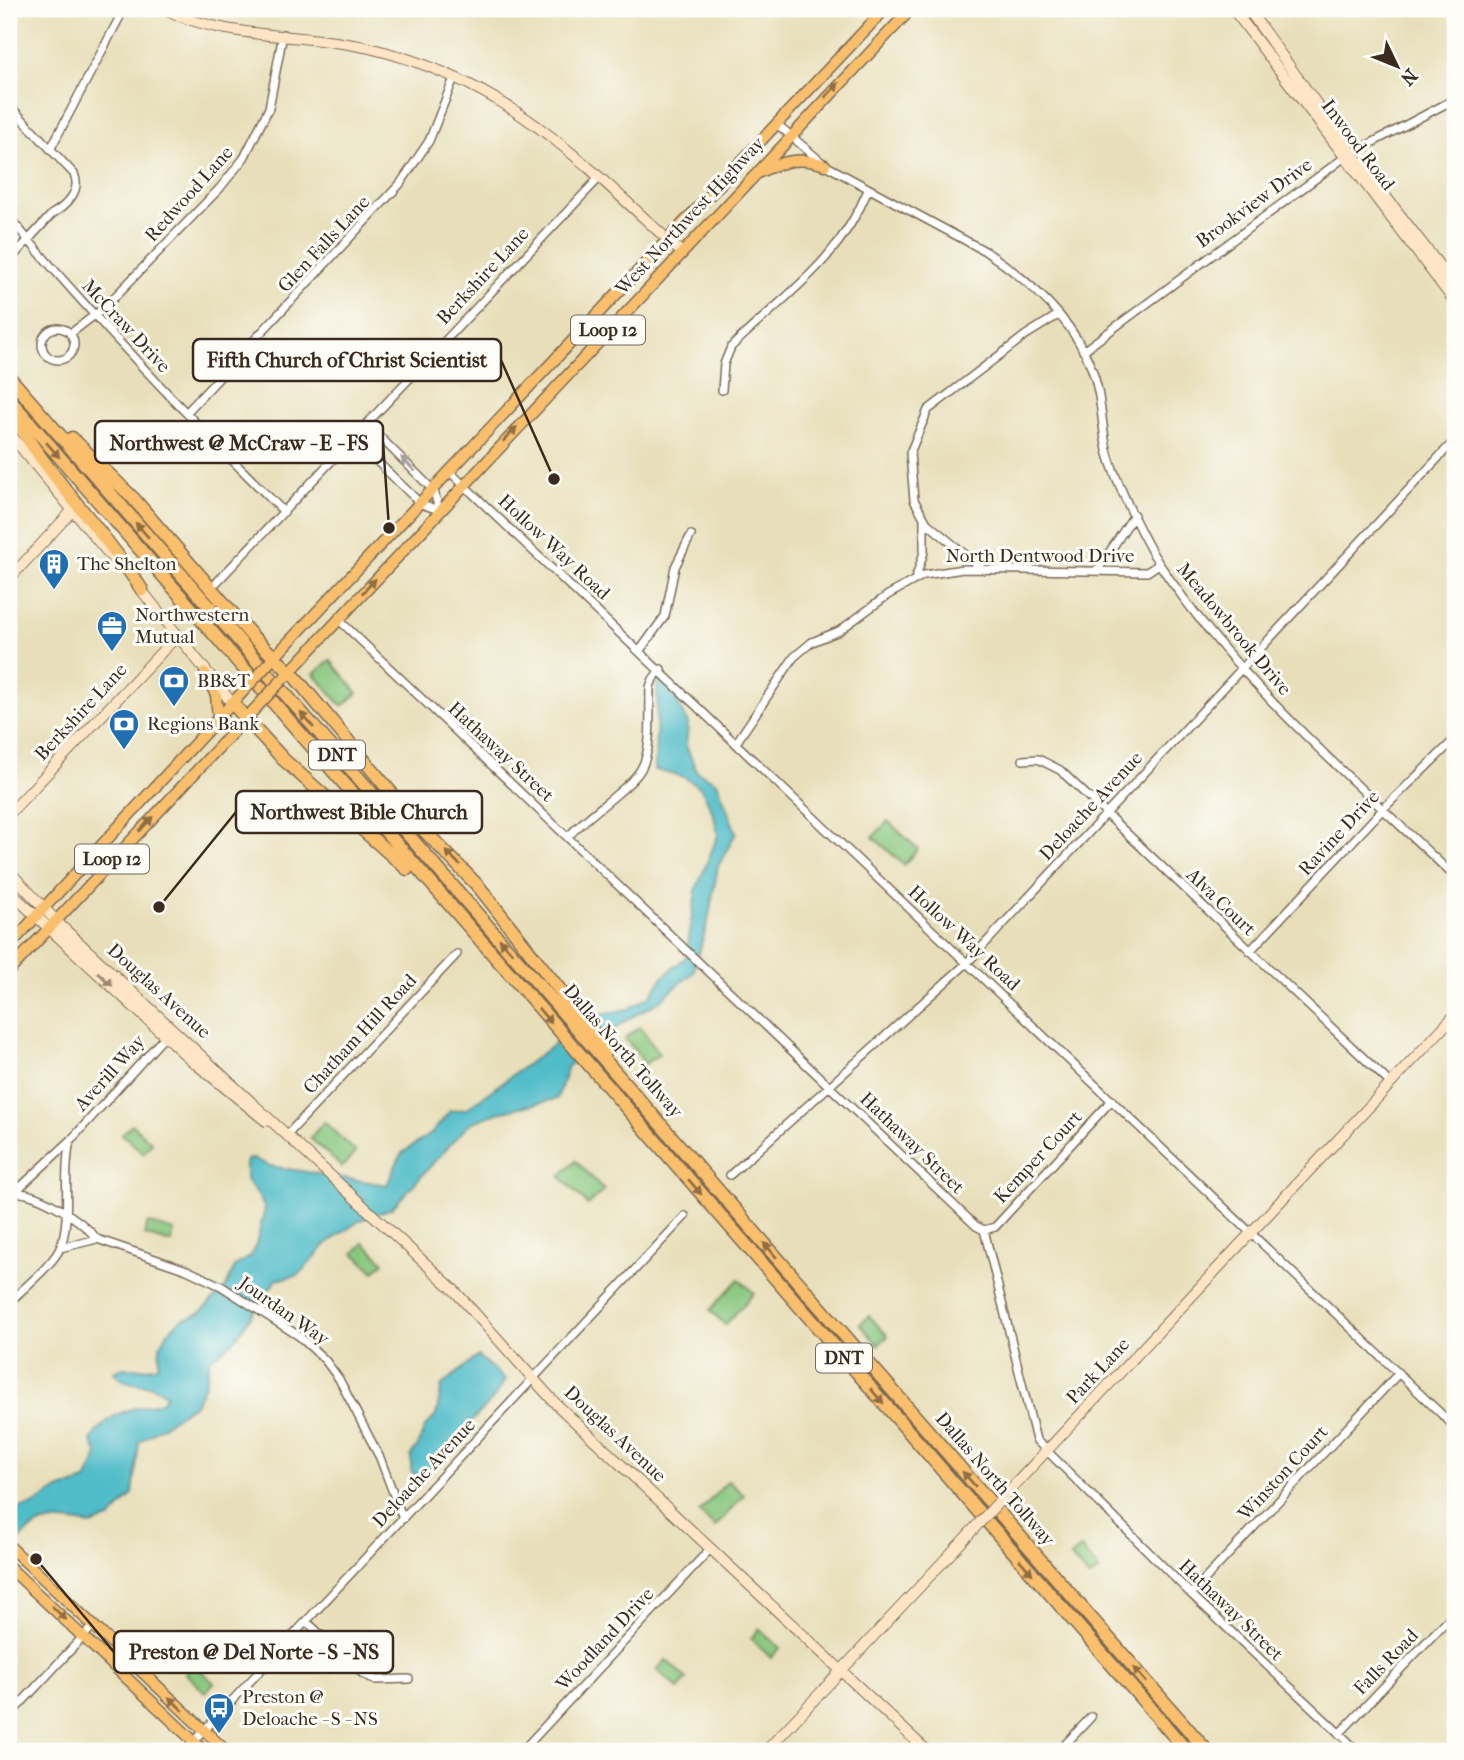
<svg xmlns="http://www.w3.org/2000/svg" width="1464" height="1760" viewBox="0 0 1464 1760" font-family="'IM FELL French Canon',serif">
	<style>
		.green { fill: #88c77e; stroke: #62784e; stroke-width: 2 }
		.water { fill: #4fbcc8; stroke: #457373; stroke-width: 2 }
		.lines { fill: none; stroke-linecap: round; stroke-linejoin: round }
		.street-casing { stroke: #786955; stroke-width: 10 }
		.secondary-casing { stroke: #786955; stroke-width: 12 }
		.primary-casing { stroke: #786955; stroke-width: 13 }
		.highway-casing { stroke: #786955; stroke-width: 15 }
		.street { stroke: #fff; stroke-width: 7 }
		.secondary { stroke: #fde5c5; stroke-width: 10 }
		.primary { stroke: #f9bf6d; stroke-width: 10 }
		.highway { stroke: #f9bf6d; stroke-width: 12 }
		.secondary-bridge-casing { stroke: #786955; stroke-width: 12; stroke-linecap: butt }
		.primary-bridge-casing { stroke: #786955; stroke-width: 13; stroke-linecap: butt }
		.secondary-bridge { stroke: #fde5c5; stroke-width: 10 }
		.primary-bridge { stroke: #f9bf6d; stroke-width: 10 }
		.oneway { fill: #906d42 }
		.oneway2 { fill: #a79f9a }
		.oneway3 { fill: #9c8872 }
		.labels { text-anchor: middle; dominant-baseline: central; stroke-width: 6; stroke-linejoin: round; paint-order: stroke }
		.shield { fill: #fdfcf7; stroke: #75695f; stroke-width: 2 }
		.shield-label { font-size: 18px; font-weight: bold; fill: #3b2a1e }
		.street-label { font-size: 19px; fill: #3b2a1e; stroke: #fdfcf7 }
		.poi-label { font-size: 19px; fill: #3b2a1e; stroke: #fdfcf7; text-anchor: start }
		.leader { fill: none; stroke: #3b2a1e; stroke-width: 2.5 }
		.callout-dot { fill: #3b2a1e; stroke: #fdfcf7; stroke-width: 2.5 }
		.callout { fill: #fdfcf7; stroke: #3b2a1e; stroke-width: 2.5 }
		.callout-label { font-size: 21px; text-anchor: middle; font-weight: bold; fill: #3b2a1e }
	</style>
	<rect width="100%" height="100%" fill="#fdfcf7"/>
	<filter id="ink" filterUnits="userSpaceOnUse"><feTurbulence type="fractalNoise" baseFrequency=".0143" numOctaves="2"/><feDisplacementMap in="SourceGraphic" scale="14" xChannelSelector="R" yChannelSelector="G"/><feConvolveMatrix kernelMatrix="1 2 1 2 8 2 1 2 1" color-interpolation-filters="sRGB"/></filter>
	<filter id="wash" filterUnits="userSpaceOnUse"><feTurbulence type="fractalNoise" baseFrequency=".00686" numOctaves="4" result="noise"/><feDisplacementMap in="SourceGraphic" scale="28" xChannelSelector="R" yChannelSelector="G"/><feGaussianBlur stdDeviation="1.57" result="paint"/><feColorMatrix in="noise" values="0 0 0 0 0 0 0 0 0 0 0 0 0 0 0 0 0 1.4 0 .05"/><feComposite in="paint" operator="in"/></filter>
	<g filter="url(#wash)">
		<rect width="100%" height="100%" fill="#e8dfba"/>
		<path class="green" d="M330 660 358 693 342 706 314 674Z
			M888 821 918 849 904 865 873 837Z
			M640 1027 659 1054 645 1064 625 1038Z
			M324 1122 356 1152 342 1167 310 1138Z
			M132 1124 152 1143 143 1153 122 1134Z
			M576 1161 604 1190 588 1205 560 1176Z
			M148 1223 174 1231 171 1243 144 1235Z
			M364 1243 384 1262 374 1272 354 1253Z
			M739 1279 754 1293 725 1325 710 1310Z
			M869 1316 888 1336 878 1345 860 1324Z
			M728 1481 744 1495 715 1527 699 1512Z
			M1081 1548 1099 1570 1089 1578 1071 1557Z
			M759 1629 780 1648 771 1658 751 1639Z
			M666 1660 687 1679 678 1689 657 1670Z
			M194 1664 214 1683 205 1692 185 1673Z"/>
		<path class="water" d="M658 667 688 723 686 746 697 772 717 782 736 833 718 866 708 921 693 973 657 1003 628 1019 568 1066 557 1099 503 1111 470 1123 392 1208 359 1221 326 1244 299 1275 276 1280 233 1342 210 1359 205 1385 195 1404 139 1442 133 1494 110 1519 91 1525 67 1521 43 1523 28 1531 15 1545 9 1539V1511L33 1505 55 1491 86 1481 98 1455 91 1440C105 1417 122 1410 149 1405 156 1404 159 1404 164 1399L166 1395C151 1378 126 1390 114 1372 126 1363 144 1373 159 1365L160 1347 168 1332 180 1320 200 1313 226 1287 235 1266 250 1257 255 1249 265 1209 258 1194 246 1180V1160L254 1159 270 1166 387 1185 401 1154 433 1132 450 1111 466 1109 593 1016 628 1009 650 996 663 977 686 957 696 890 718 835 714 815 701 788 684 777 655 770Z
			M478 1356 505 1380 495 1397 444 1450 421 1481 411 1471V1455L418 1446 425 1427 436 1416 442 1385Z"/>
	</g>
	<g filter="url(#ink)">
		<g class="lines">
			<g class="street-casing">
				<path id="street" d="M9 105 74 174C82 191 66 206 52 214L9 261
					M777 124 825 165 985 251C1027 279 1072 317 1091 367 1101 392 1101 418 1106 445 1111 473 1144 541 1160 565 1240 684 1352 779 1455 877
					M51 148 124 9
					M9 217C95 320 188 417 284 512
					M42 344a16 16 0 1 1 32 0a16 16 0 1 1-32 0Z
					M70 334 105 307 220 188 244 158 269 108 283 34
					M1083 351 1345 157 1455 99
					M722 390 724 364 731 347C785 295 839 261 868 190
					M187 412 400 184 429 141 454 78
					M367 424 434 491 439 510
					M353 438 421 504 439 510
					M451 473 1455 1427
					M984 570 927 523 914 500 910 453 928 410 1026 335 1058 315
					M1097 571 1134 515
					M915 580 924 552V518
					M217 582 600 177
					M338 619 976 1226 984 1230 1036 1440 1191 1594 1358 1751
					M641 649 665 616 675 567 691 535
					M736 743 794 657 812 642 839 631 888 595 924 575 963 569 1147 572 1159 564
					M1023 760 1038 759 1060 770 1390 1083
					M568 837C586 816 631 787 641 769 653 748 649 712 650 687L653 679 661 669
					M1250 951 1383 809 1455 739
					M287 1135 457 954
					M730 1175 967 963 1455 440
					M15 1192 70 1141 167 1034
					M9 1193C34 1188 82 1220 97 1239
					M984 1230 995 1227 1112 1100
					M60 1248 97 1239 187 1270 221 1286 299 1336 325 1360 339 1379 380 1458 403 1519
					M9 1303C22 1289 55 1263 61 1246 72 1212 62 1176 70 1141
					M1191 1594 1398 1374
					M307 1622 363 1674 376 1680 409 1679
					M9 1716 93 1626
					M1339 1734 1455 1612
					M185 1751 685 1216
					M522 1751 711 1548
					M1059 1751 1091 1717"/>
			</g>
			<g class="secondary-casing">
				<path id="secondary" d="M165 9C227 41 302 32 369 48 508 81 580 160 681 252
					M1233 9 1455 302
					M1248 9 1352 153 1455 286
					M9 433 118 565
					M9 579 72 511
					M138 586 232 703
					M9 814 171 642 181 637
					M9 871 61 926 454 1290 556 1404 927 1751
					M9 891 190 1059 266 1121
					M1008 1492 1455 1015
					M766 1751 969 1534"/>
			</g>
			<g class="primary-casing">
				<path id="primary" d="M758 173C783 161 799 156 825 165
					M269 663 885 9
					M205 673 216 695 218 718
					M285 677 911 9
					M9 946 236 699
					M9 971 251 713
					M9 1546 226 1751
					M9 1567 204 1751"/>
			</g>
			<g class="highway-casing">
				<path id="highway" d="M9 377 1207 1751
					M9 399 1187 1751
					M9 408C45 474 102 527 142 590
					M72 438 133 498 252 636 295 677 413 819 479 887 607 1050
					M232 703 284 760 407 869"/>
			</g>
			<use href="#street" class="street"/>
			<use href="#secondary" class="secondary"/>
			<use href="#primary" class="primary"/>
			<use href="#highway" class="highway"/>
			<g class="secondary-bridge-casing">
				<path id="secondary-bridge" d="M969 1534 1008 1492"/>
			</g>
			<g class="primary-bridge-casing">
				<path id="primary-bridge" d="M238 697 269 663
					M251 713 283 679"/>
			</g>
			<use href="#secondary-bridge" class="secondary-bridge"/>
			<use href="#primary-bridge" class="primary-bridge"/>
		</g>
		<defs><path id="oneway-solid" d="M-6-.8H1V-3.2L6.5 0L1 3.2V.8H-6Z" transform="scale(1.75)"/></defs>
		<g class="oneway">
			<use href="#oneway-solid" transform="translate(832 90) rotate(-47)"/>
			<use href="#oneway-solid" transform="translate(510 434) rotate(-47)"/>
			<use href="#oneway-solid" transform="translate(53 450) rotate(49)"/>
			<use href="#oneway-solid" transform="translate(142 530) rotate(-131)"/>
			<use href="#oneway-solid" transform="translate(369 586) rotate(-47)"/>
			<use href="#oneway-solid" transform="translate(307 720) rotate(-131)"/>
			<use href="#oneway-solid" transform="translate(146 824) rotate(-47)"/>
			<use href="#oneway-solid" transform="translate(453 858) rotate(-135)"/>
			<use href="#oneway-solid" transform="translate(506 946) rotate(-132)"/>
			<use href="#oneway-solid" transform="translate(545 1016) rotate(49)"/>
			<use href="#oneway-solid" transform="translate(695 1187) rotate(49)"/>
			<use href="#oneway-solid" transform="translate(770 1250) rotate(-131)"/>
			<use href="#oneway-solid" transform="translate(877 1396) rotate(49)"/>
			<use href="#oneway-solid" transform="translate(969 1479) rotate(-131)"/>
			<use href="#oneway-solid" transform="translate(1026 1567) rotate(49)"/>
			<use href="#oneway-solid" transform="translate(59 1613) rotate(43)"/>
			<use href="#oneway-solid" transform="translate(1140 1675) rotate(-131)"/>
			<use href="#oneway-solid" transform="translate(176 1704) rotate(-137)"/>
		</g>
		<use class="oneway2" href="#oneway-solid" transform="translate(408 464) rotate(-135)"/>
		<use class="oneway3" href="#oneway-solid" transform="translate(105 979) rotate(43)"/>
	</g>
	<defs>
		<g id="building-pin" transform="scale(1.575)"><path d="M0 17L-7.5 6A9.5 9.5 0 1 1 7.5 6Z" fill="#1f6fb2" stroke="#fdfcf7"/><path d="M-4-6H4V6H1V3H-1V6H-4ZM-2.5-4.3h1.7v1.8h-1.7ZM.8-4.3h1.7v1.8H.8ZM-2.5-1h1.7V.8h-1.7ZM.8-1h1.7V.8H.8Z" fill="#fff"/></g>
		<g id="office-pin" transform="scale(1.575)"><path d="M0 17L-7.5 6A9.5 9.5 0 1 1 7.5 6Z" fill="#1f6fb2" stroke="#fdfcf7"/><path d="M-6-3h4V-5.5h4V-3h4V5H-6ZM-1-4.5V-3h2v-1.5ZM-6 0V1H6V0Z" fill="#fff"/></g>
		<g id="bank-pin" transform="scale(1.575)"><path d="M0 17L-7.5 6A9.5 9.5 0 1 1 7.5 6Z" fill="#1f6fb2" stroke="#fdfcf7"/><path d="M-6-4H6V4H-6ZM0-2.3a2.3 2.3 0 1 0 0 4.6a2.3 2.3 0 1 0 0-4.6Z" fill="#fff"/></g>
		<g id="bus-pin" transform="scale(1.575)"><path d="M0 17L-7.5 6A9.5 9.5 0 1 1 7.5 6Z" fill="#1f6fb2" stroke="#fdfcf7"/><path d="M-5-6H5V4H4V6H2V4H-2V6H-4V4H-5ZM-3.5-4V0h7V-4ZM-3.5 1.2v1.5H-2V1.2ZM2 1.2v1.5H3.5V1.2Z" fill="#fff"/></g>
	</defs>
	<g fill-rule="evenodd">
		<use href="#building-pin" x="54" y="564"/>
		<use href="#office-pin" x="112" y="626"/>
		<use href="#bank-pin" x="174" y="681"/>
		<use href="#bank-pin" x="124" y="724"/>
		<use href="#bus-pin" x="219" y="1708"/>
	</g>
	<g class="labels">
		<g class="shield">
			<rect x="571" y="315.5" width="74" height="29" rx="5"/>
			<rect x="309" y="740.5" width="56" height="29" rx="5"/>
			<rect x="75" y="844.5" width="74" height="29" rx="5"/>
			<rect x="816" y="1343.5" width="56" height="29" rx="5"/>
		</g>
		<g class="shield-label">
			<text x="608" y="330">Loop 12</text>
			<text x="337" y="755">DNT</text>
			<text x="112" y="859">Loop 12</text>
			<text x="844" y="1358">DNT</text>
		</g>
		<g class="street-label">
			<text transform="translate(1358 145) rotate(53)">Inwood Road</text>
			<text transform="translate(189 194) rotate(-48)">Redwood Lane</text>
			<text transform="translate(1254 203) rotate(-36)">Brookview Drive</text>
			<text transform="translate(690 216) rotate(-47)">West Northwest Highway</text>
			<text transform="translate(324 244) rotate(-47)">Glen Falls Lane</text>
			<text transform="translate(483 276) rotate(-47)">Berkshire Lane</text>
			<text transform="translate(126 326) rotate(47)">McCraw Drive</text>
			<text transform="translate(554 547) rotate(43)">Hollow Way Road</text>
			<text x="1040" y="556">North Dentwood Drive</text>
			<text transform="translate(1234 629) rotate(50)">Meadowbrook Drive</text>
			<text transform="translate(81 712) rotate(-47)">Berkshire Lane</text>
			<text transform="translate(501 752) rotate(43)">Hathaway Street</text>
			<text transform="translate(1091 806) rotate(-47)">Deloache Avenue</text>
			<text transform="translate(1339 833) rotate(-47)">Ravine Drive</text>
			<text transform="translate(1221 902) rotate(44)">Alva Court</text>
			<text transform="translate(964 938) rotate(43)">Hollow Way Road</text>
			<text transform="translate(159 991) rotate(42)">Douglas Avenue</text>
			<text transform="translate(360 1034) rotate(-47)">Chatham Hill Road</text>
			<text transform="translate(623 1051) rotate(49)">Dallas North Tollway</text>
			<text transform="translate(110 1073) rotate(-48)">Averill Way</text>
			<text transform="translate(912 1143) rotate(44)">Hathaway Street</text>
			<text transform="translate(1038 1157) rotate(-47)">Kemper Court</text>
			<text transform="translate(284 1311) rotate(35)">Jourdan Way</text>
			<text transform="translate(1098 1371) rotate(-47)">Park Lane</text>
			<text transform="translate(615 1434) rotate(43)">Douglas Avenue</text>
			<text transform="translate(424 1473) rotate(-47)">Deloache Avenue</text>
			<text transform="translate(1283 1473) rotate(-47)">Winston Court</text>
			<text transform="translate(995 1479) rotate(49)">Dallas North Tollway</text>
			<text transform="translate(1231 1610) rotate(44)">Hathaway Street</text>
			<text transform="translate(605 1639) rotate(-47)">Woodland Drive</text>
			<text transform="translate(1386 1662) rotate(-46)">Falls Road</text>
		</g>
		<g class="poi-label">
			<text x="77" y="564">The Shelton</text>
			<text x="135" y="615">Northwestern<tspan x="135" dy="22">Mutual</tspan></text>
			<text x="197" y="681">BB&amp;T</text>
			<text x="147" y="724">Regions Bank</text>
			<text x="242" y="1697">Preston @<tspan x="242" dy="22">Deloache - S - NS</tspan></text>
		</g>
	</g>
	<path class="leader" d="M554 479L501 360M389 528L383 442M159 907L236 812M36 1559L114 1652"/>
	<g class="callout-dot">
		<circle cx="554" cy="479" r="7"/>
		<circle cx="389" cy="528" r="7"/>
		<circle cx="159" cy="907" r="7"/>
		<circle cx="36" cy="1559" r="7"/>
	</g>
	<g class="callout">
		<rect x="193" y="339" width="308" height="42" rx="7"/>
		<rect x="95" y="421" width="288" height="42" rx="7"/>
		<rect x="236" y="791" width="246" height="42" rx="7"/>
		<rect x="114" y="1631" width="279" height="42" rx="7"/>
	</g>
	<g class="callout-label">
		<text x="347" y="367">Fifth Church of Christ Scientist</text>
		<text x="239" y="450">Northwest @ McCraw - E - FS</text>
		<text x="359" y="819">Northwest Bible Church</text>
		<text x="254" y="1659">Preston @ Del Norte - S - NS</text>
	</g>
	<rect width="1464" height="1760" fill="none" stroke="#fdfcf7" stroke-width="35"/>
	<g transform="translate(1397 66) rotate(133)" stroke="#fdfcf7" stroke-width="5" paint-order="stroke">
	<path d="M0-5L12 26L0 18L-12 26Z" fill="#3b2a1e"/>
	<text y="-10" font-size="19" font-weight="bold" text-anchor="middle" fill="#3b2a1e">N</text>
	</g>
</svg>
